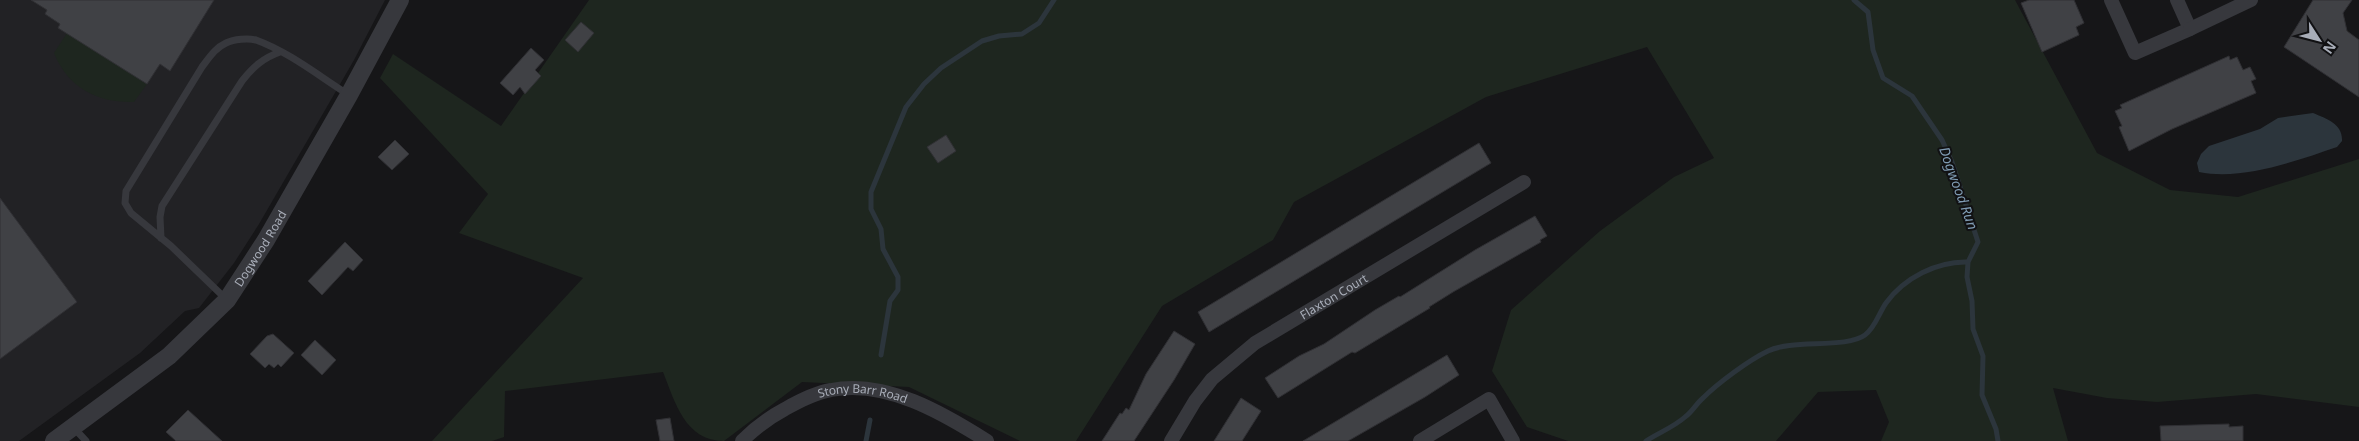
<svg xmlns="http://www.w3.org/2000/svg" width="2359" height="441" viewBox="0 0 2359 441" font-family="'Noto Sans',sans-serif">
	<style>
		.built { fill: #222225 }
		.green { fill: #1e261f }
		.water { fill: #2c353c }
		.lines { fill: none; stroke-linecap: round; stroke-linejoin: round }
		.stream { stroke: #2c353c; stroke-width: 5 }
		.building { fill: #404145; stroke: #303034 }
		.service { stroke: #37383d; stroke-width: 7 }
		.minor { stroke: #37383d; stroke-width: 14 }
		.tertiary { stroke: #37383d; stroke-width: 18 }
		.labels { text-anchor: middle; dominant-baseline: central; stroke-width: 4; stroke-linejoin: round; paint-order: stroke }
		.street-label { font-size: 12px; fill: #a8adb8; stroke: #111113 }
		.water-label { font-size: 14px; font-style: italic; fill: #7f9bb3; stroke: #111113 }
	</style>
	<rect width="100%" height="100%" fill="#161618"/>
	<path class="built" d="M0 0H385L354 60 259 224 234 263 199 308 185 311 140 353 19 441H0Z"/>
	<path class="green" d="M589 0H2015L2097 153 2170 190 2238 197 2359 159V407L2256 394 2157 402 2107 398 2053 388 2068 441H1881L1889 422 1876 390 1818 392 1776 441H1568L1527 427 1492 371 1511 310 1600 231 1674 177 1714 158 1647 47 1486 97 1294 202 1273 240 1162 306 1076 441H1020L909 387 802 382 724 441C685 441 675 402 663 372L505 391 504 437 492 441H432L583 278 459 233 488 194 380 78 393 54 501 126Z
		M67 33 147 84 134 102C98 103 68 88 54 53Z"/>
	<path class="water" d="M2313 113C2327 119 2343 124 2342 141L2337 147C2296 161 2242 181 2199 172L2197 163 2201 154 2209 146 2260 129 2278 118Z"/>
	<g class="lines">
		<path class="stream" d="M1968 262 1967 277 1972 301 1973 329 1983 356 1982 395 1996 429 1998 441
			M881 355 890 301 898 290V277L883 249 881 229 871 209V192L906 107 924 84 941 68 982 41 999 36 1022 34 1039 23 1054 0
			M866 441 870 420
			M1646 441C1658 433 1674 427 1685 417 1692 412 1696 404 1703 398 1718 383 1749 360 1768 351 1792 339 1846 349 1865 335 1875 328 1879 313 1886 303 1904 278 1937 261 1968 262L1978 242 1952 162 1942 140 1912 96 1883 78 1873 50 1868 12 1854 0"/>
	</g>
	<path class="building" d="M31 0H214L170 71 160 64 147 84 58 28 60 24 45 14 47 10Z
		M2029 0H2074L2084 23 2076 27 2079 35 2042 52 2021 3Z
		M2313 0H2352L2343 13 2347 31 2359 40V97L2284 47Z
		M581 22 594 33 578 52 565 40Z
		M531 48 544 60 535 70 541 76 525 94 520 87 513 95 500 83Z
		M2229 56 2230 60 2237 57 2243 70 2250 67 2256 79 2251 81 2256 93 2172 129 2129 151 2119 127 2122 126 2115 111 2122 108 2120 105Z
		M946 135 956 151 938 163 927 147Z
		M395 140 409 154 392 170 378 157Z
		M1479 143 1491 163 1209 332 1198 312Z
		M0 198 77 302 0 359Z
		M1535 216 1547 236 1540 240 1541 242 1453 292 1429 307 1430 308 1355 353 1352 352 1278 398 1265 378 1299 356 1324 344 1375 310 1399 296 1400 297 1475 250Z
		M345 242 363 260 353 271 348 267 322 295 308 281Z
		M1174 331 1195 344 1174 380 1134 441H1102L1120 413 1122 414 1126 408 1129 410 1146 374Z
		M273 334 294 353 281 367 278 364 274 368 269 364 265 368 250 354 267 336Z
		M315 340 336 360 322 375 301 355Z
		M1447 355 1459 375 1425 397 1348 441H1303Z
		M1241 398 1261 411 1242 441H1214Z
		M188 410 222 441H176L166 432Z
		M670 418 674 441H660L656 420Z
		M2229 424V427L2243 426V441H2161L2160 426Z"/>
	<g class="lines">
		<path class="service" d="M161 238 160 217 162 206 242 81C253 67 263 58 280 52
			M227 300 171 246 131 213 125 203 126 191 202 67C209 58 215 48 226 43 234 39 248 38 256 40 289 52 319 76 349 95
			M73 427 86 441"/>
		<g class="minor">
			<path d="M2111 0 2135 53 2190 29 2177 0"/>
			<path d="M2190 29 2251 0"/>
			<path id="s1" d="M742 441C754 429 770 417 785 409 799 401 814 393 831 390 885 379 943 413 987 441"/>
			<path id="s2" d="M1171 441 1195 401 1212 379 1255 343 1524 182"/>
			<path d="M1420 441 1489 399 1513 441"/>
		</g>
		<path class="tertiary" id="s3" d="M54 441 169 356 227 300 266 240 349 95 400 0"/>
	</g>
	<g class="labels">
		<g class="street-label">
			<text stroke="none"><textPath href="#s3" startOffset="285">Dogwood Road</textPath></text>
			<text stroke="none"><textPath href="#s2" startOffset="222">Flaxton Court</textPath></text>
			<text stroke="none"><textPath href="#s1" startOffset="136">Stony Barr Road</textPath></text>
		</g>
		<g class="water-label">
			<text transform="translate(1959 188) rotate(70)">Dogwood Run</text>
		</g>
	</g>
	<g transform="translate(2319 40) rotate(126)" stroke="#111113" stroke-width="4" paint-order="stroke">
	<path d="M0-4L9 19L0 12L-9 19Z" fill="#a8adb8"/>
	<text y="-8" font-size="14" font-weight="bold" text-anchor="middle" fill="#a8adb8">N</text>
	</g>
</svg>
